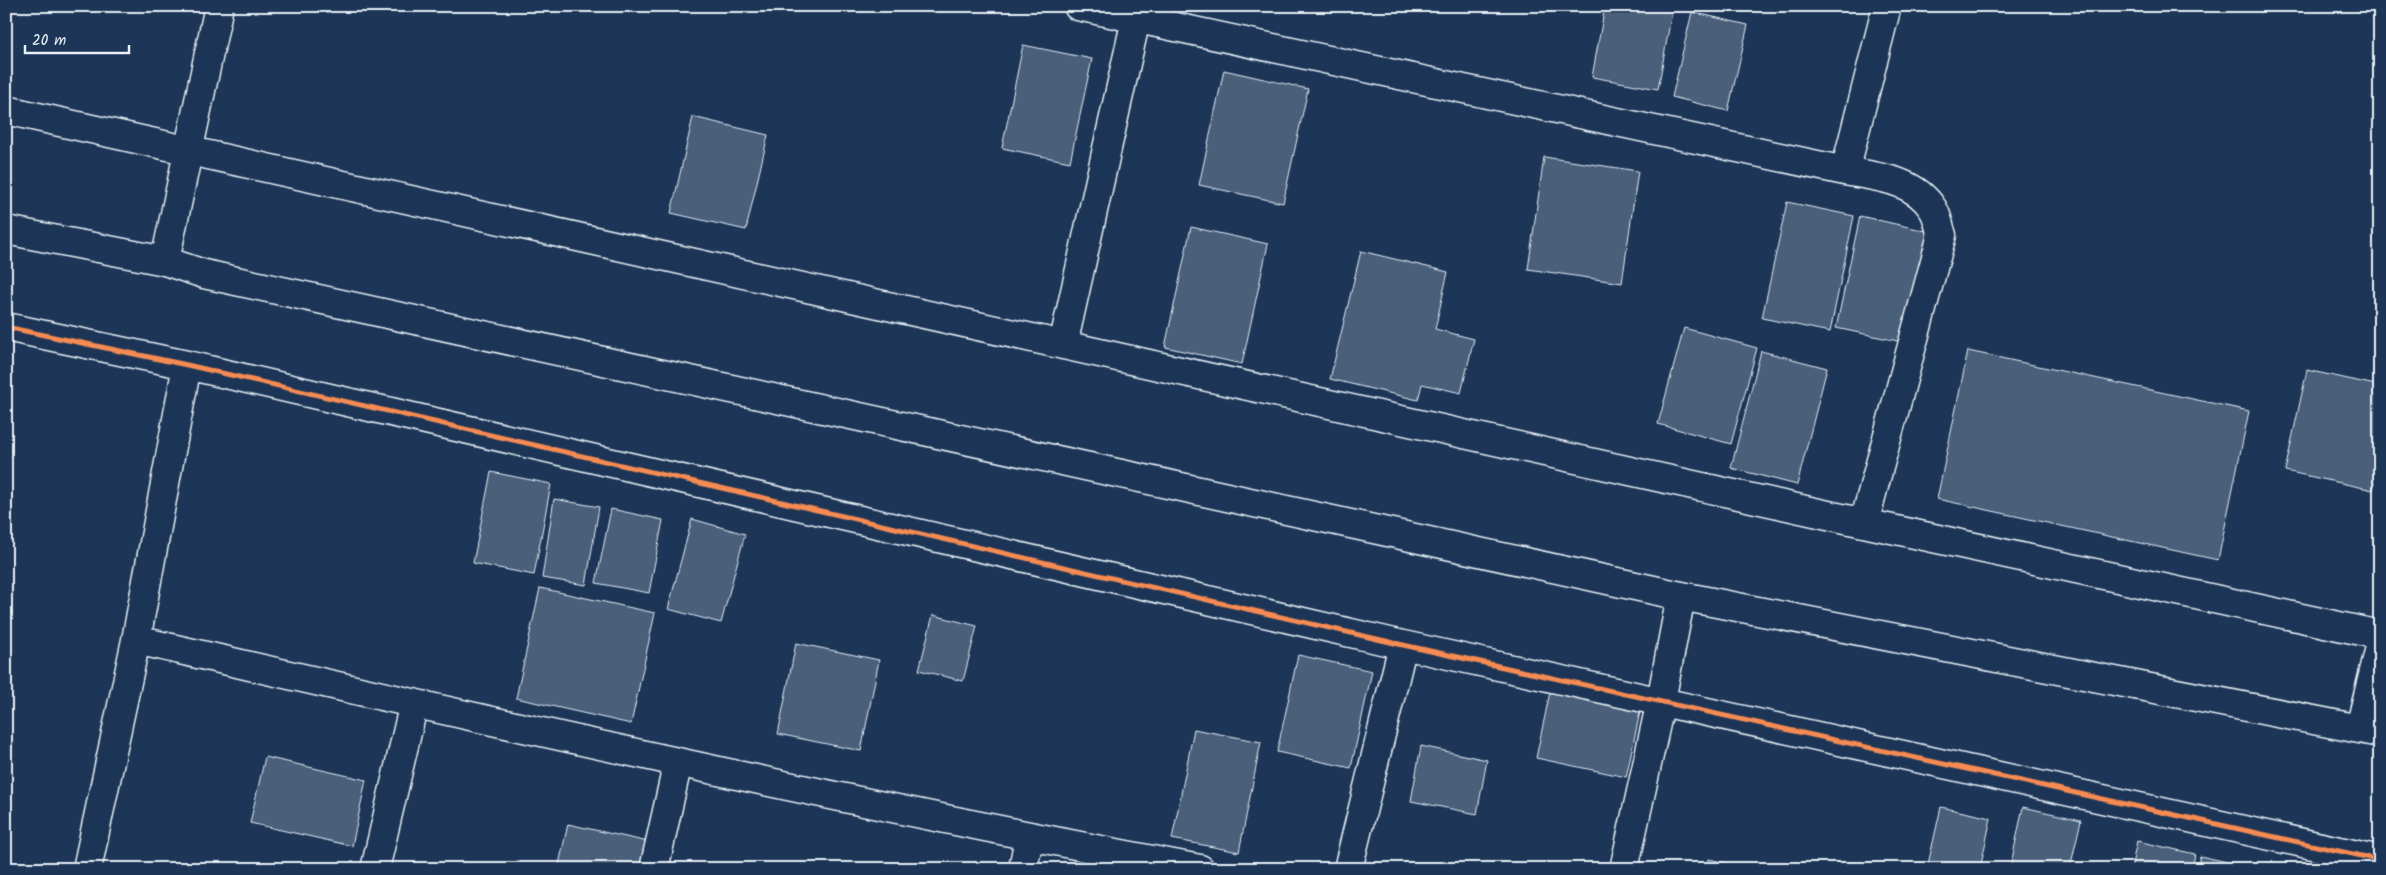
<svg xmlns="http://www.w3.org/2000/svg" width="2386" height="875" viewBox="0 0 2386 875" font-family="Kalam,sans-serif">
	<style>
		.building { fill: #495e7a; stroke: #e8f1f8 }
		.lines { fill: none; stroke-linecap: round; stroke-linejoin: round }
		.minor-casing { stroke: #e8f1f8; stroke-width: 31 }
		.tertiary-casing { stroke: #e8f1f8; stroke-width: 31 }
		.minor { stroke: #1d3557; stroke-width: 28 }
		.tertiary { stroke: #1d3557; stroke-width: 28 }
		.cycleway-casing { stroke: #1d3557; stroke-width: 8 }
		.cycleway { stroke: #f68b52; stroke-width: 5 }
	</style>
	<rect width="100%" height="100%" fill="#1d3557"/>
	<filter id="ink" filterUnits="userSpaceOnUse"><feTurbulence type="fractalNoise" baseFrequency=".02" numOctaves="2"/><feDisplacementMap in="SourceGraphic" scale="10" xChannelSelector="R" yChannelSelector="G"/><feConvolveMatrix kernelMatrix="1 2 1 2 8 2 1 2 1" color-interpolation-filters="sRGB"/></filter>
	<g filter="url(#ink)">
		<path class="building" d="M1605 6H1673L1658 89 1592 77Z
			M1692 12 1748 25 1728 111 1672 97Z
			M1023 45 1092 59 1070 162 1002 148Z
			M1224 70 1308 89 1283 203 1199 185Z
			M693 117 768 135 746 230 671 213Z
			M1544 157 1638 171 1622 283 1528 269Z
			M1787 202 1854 216 1830 332 1762 318Z
			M1860 216 1935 233 1912 344 1836 328Z
			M1191 227 1268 244 1242 364 1165 347Z
			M1361 251 1448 272 1435 329 1474 339 1461 393 1422 384 1418 400 1330 379Z
			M1684 328 1757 348 1731 444 1658 424Z
			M1761 351 1827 368 1797 485 1731 468Z
			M1968 351 2249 411 2218 560 1937 499Z
			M2307 370 2380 386V460L2373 490 2285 471Z
			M491 472 551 484 534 575 473 563Z
			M554 499 599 507 586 585 542 578Z
			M611 509 663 520 649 593 596 583Z
			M692 519 745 534 721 623 668 609Z
			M540 588 655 613 631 724 516 698Z
			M933 615 977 626 963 681 919 670Z
			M796 643 879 660 861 751 778 734Z
			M1298 655 1372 671 1351 768 1277 752Z
			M1550 692 1640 712 1626 777 1536 758Z
			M1194 729 1261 742 1239 852 1172 839Z
			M1421 746 1487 760 1477 814 1411 801Z
			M265 757 366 780 352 846 250 823Z
			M1941 807 1991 818 1980 869H1927Z
			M2023 807 2081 820 2070 869H2010Z
			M568 824 648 842 643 869H558Z
			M2137 841 2195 854 2192 869H2131Z
			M2200 856 2245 866V869H2197Z
			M1709 859 1752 869H1707Z
			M2251 864 2274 869H2250Z"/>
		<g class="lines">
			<g class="minor-casing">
				<path id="minor" d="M1078 6 1845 171 1887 6
					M6 110 1864 523 2380 635
					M1845 171C1877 177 1914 179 1933 209 1938 217 1939 227 1942 235L1864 523
					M165 261 219 6
					M6 327 187 365 1403 645 2380 860
					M1063 345 1136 19
					M136 640C490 721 843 802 1200 869
					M2360 728 2380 647
					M87 869 136 640 187 365
					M375 869 414 703
					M654 869 678 762
					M1023 869 1029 837
					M1348 869 1403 645
					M1624 869 1661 701 1681 596"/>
			</g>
			<g class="tertiary-casing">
				<path id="tertiary" d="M6 230 165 261 204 274 1681 596 2380 733"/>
			</g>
			<use href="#minor" class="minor"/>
			<use href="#tertiary" class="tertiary"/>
			<g class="cycleway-casing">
				<path id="cycleway" d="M6 327 187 365 1403 645 2380 860"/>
			</g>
			<use href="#cycleway" class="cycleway"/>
		</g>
	</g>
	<rect width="2386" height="875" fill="none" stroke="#1d3557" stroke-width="25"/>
	<rect x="12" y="12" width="2361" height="850" fill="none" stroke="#e8f1f8" stroke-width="2" filter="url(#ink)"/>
	<path d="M25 45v8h104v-8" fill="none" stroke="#e8f1f8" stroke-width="2.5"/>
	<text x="32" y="45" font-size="15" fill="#e8f1f8" stroke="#1d3557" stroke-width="4" paint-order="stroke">20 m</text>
</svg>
